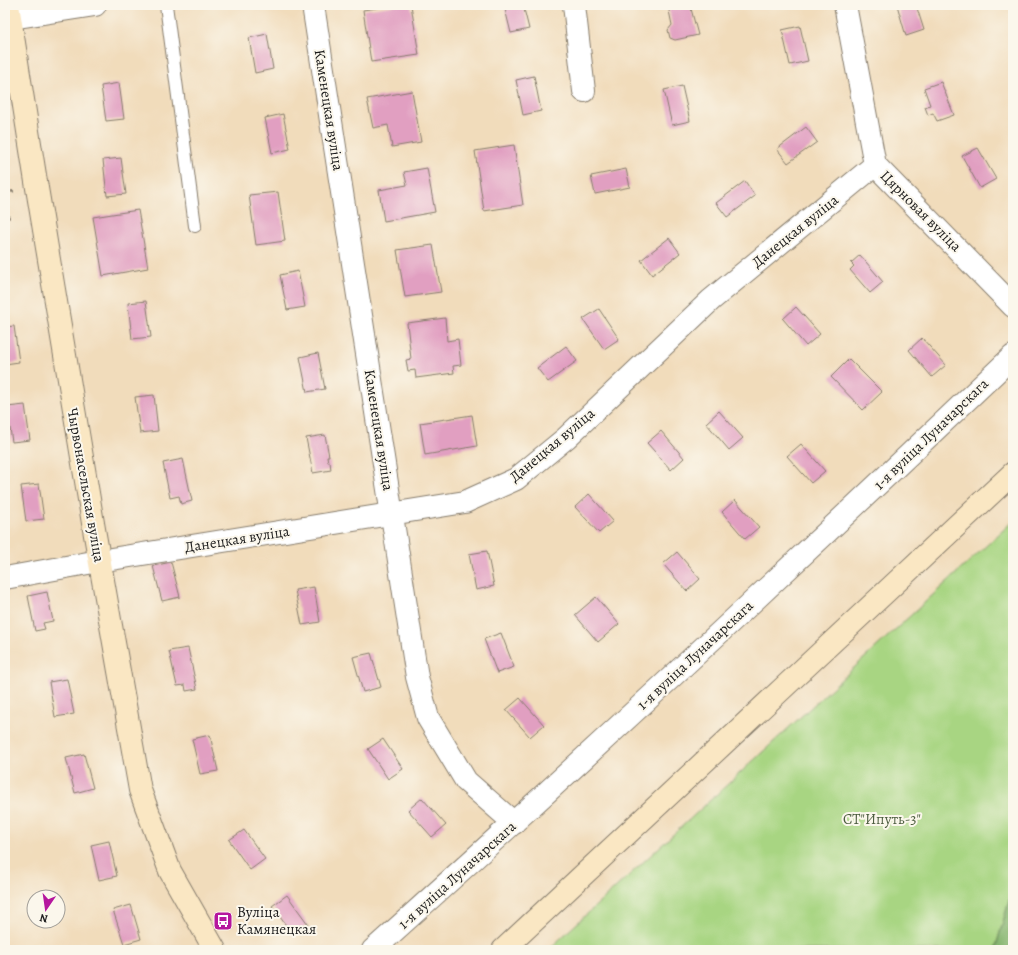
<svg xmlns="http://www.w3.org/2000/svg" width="1018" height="955" viewBox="0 0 1018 955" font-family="Alegreya,serif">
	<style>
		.green { fill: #a8d582; stroke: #62784f }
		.forest { fill: #86b670; stroke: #516946 }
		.building { fill: #e19fc1 }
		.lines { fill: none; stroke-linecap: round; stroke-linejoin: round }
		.lane-casing { stroke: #867c6c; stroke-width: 14 }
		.street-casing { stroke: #867c6c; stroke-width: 24 }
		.secondary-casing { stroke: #867c6c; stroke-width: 24 }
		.path { stroke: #867c6c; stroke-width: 2.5; stroke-dasharray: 3 3; stroke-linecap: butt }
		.lane { stroke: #fff; stroke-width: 12 }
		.street { stroke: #fff; stroke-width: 22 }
		.secondary { stroke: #fae7c3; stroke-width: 22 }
		.labels { text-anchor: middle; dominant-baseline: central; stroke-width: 4; stroke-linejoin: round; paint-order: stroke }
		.street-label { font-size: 15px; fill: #1c1c1c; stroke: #fbf7ec }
		.park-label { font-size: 15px; fill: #4d5d40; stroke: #fbf7ec }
		.poi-label { font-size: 15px; fill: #1c1c1c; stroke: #fbf7ec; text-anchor: start }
	</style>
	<rect width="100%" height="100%" fill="#fbf7ec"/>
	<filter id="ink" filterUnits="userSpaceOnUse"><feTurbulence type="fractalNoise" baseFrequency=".025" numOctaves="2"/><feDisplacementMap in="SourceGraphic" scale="8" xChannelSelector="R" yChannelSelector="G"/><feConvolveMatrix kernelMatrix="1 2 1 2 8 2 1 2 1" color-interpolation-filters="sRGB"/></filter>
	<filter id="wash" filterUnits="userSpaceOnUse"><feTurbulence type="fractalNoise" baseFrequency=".012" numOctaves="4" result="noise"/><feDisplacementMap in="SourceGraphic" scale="16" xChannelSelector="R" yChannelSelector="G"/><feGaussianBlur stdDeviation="0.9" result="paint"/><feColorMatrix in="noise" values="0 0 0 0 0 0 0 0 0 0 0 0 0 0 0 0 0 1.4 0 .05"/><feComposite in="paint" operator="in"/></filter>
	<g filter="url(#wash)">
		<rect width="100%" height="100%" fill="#f1dcbb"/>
		<path class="green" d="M1013 521V887L995 950H548Z"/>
		<path class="forest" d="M1013 887V950H995Z"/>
		<g id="blocks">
			<path class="building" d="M397 5H411L419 55 371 62 363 10Z
				M504 5H523L529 29 511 33Z
				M673 5H690L698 35 675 40 670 38 668 30 672 25 668 6Z
				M897 5H916L924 30 906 36Z
				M800 26 808 61 790 65 782 30Z
				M267 34 273 69 255 73 249 38Z
				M534 76 541 111 523 115 516 80Z
				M941 82 954 115 937 121 933 113 928 115 925 107 930 105 924 88Z
				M119 83 124 119 106 121 101 86Z
				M682 86 690 121 672 125 664 90Z
				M412 91 421 142 392 147 388 125 373 128 367 99Z
				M283 114 290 149 272 153 265 118Z
				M806 127 817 142 788 163 777 149Z
				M514 145 523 205 484 211 475 151Z
				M978 148 996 179 980 188 962 156Z
				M121 158 126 194 107 196 103 160Z
				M427 168 435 212 384 221 379 190 407 185 404 172Z
				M626 169 630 187 595 194 591 176Z
				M745 181 755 196 727 217 716 203Z
				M278 192 285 241 256 245 249 195Z
				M138 210 148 268 103 276 93 217Z
				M669 238 680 253 652 275 641 260Z
				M433 245 441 292 405 297 397 250Z
				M860 255 883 282 870 293 850 270 854 266 851 263Z
				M298 271 305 307 287 310 280 275Z
				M146 301 151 337 132 339 128 303Z
				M796 307 820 334 806 346 783 319Z
				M599 309 619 339 604 349 583 319Z
				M445 318 447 341 458 339 461 365 453 366 454 373 416 378 415 370 408 371 406 360 411 359 407 323Z
				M14 326 19 362 5 364V327Z
				M922 338 946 365 932 377 909 350Z
				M566 346 577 361 548 382 537 368Z
				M318 353 325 389 307 392 300 357Z
				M849 359 882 392 863 410 831 377Z
				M154 395 158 431 140 433 135 397Z
				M25 405 30 440 12 442 7 407Z
				M719 411 743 438 729 450 706 423Z
				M472 415 477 446 425 455 420 423Z
				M661 431 684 458 671 470 647 443Z
				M325 435 329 456H327L328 462H330L331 470 313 473 306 438Z
				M801 444 825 471 811 483 787 456Z
				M183 459 192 501 181 504 179 496 170 498 163 463Z
				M39 484 44 519 26 521 21 486Z
				M589 494 613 521 599 533 575 507Z
				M735 500 759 527 745 539 722 512Z
				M487 551 494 586 476 590 469 554Z
				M677 552 700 579 687 591 663 564Z
				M171 562 180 597 162 601 153 566Z
				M314 587 320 622 302 625 295 590Z
				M47 592 53 621 43 623 45 629 35 631 28 596Z
				M596 597 619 624 598 642 575 615Z
				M501 633 514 667 497 673 484 639Z
				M188 648 197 689 186 691 185 685 177 686 169 651Z
				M371 653 381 687 363 692 353 657Z
				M67 679 74 714 55 717 49 682Z
				M520 698 544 725 530 737 506 710Z
				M210 735 218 771 200 774 192 739Z
				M383 739 403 769 388 779 368 749Z
				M84 754 93 788 75 793 66 758Z
				M422 798 446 825 432 837 408 810Z
				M244 830 265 859 250 870 229 840Z
				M109 841 117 876 99 880 91 845Z
				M287 895 308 924 293 935 272 906Z
				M131 905 141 939 124 944 113 910Z"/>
		</g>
	</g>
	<g filter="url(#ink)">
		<use href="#blocks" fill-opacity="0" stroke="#867c6c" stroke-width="1"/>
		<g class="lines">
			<g class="lane-casing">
				<path id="lane" d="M166 5 195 226"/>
			</g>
			<g class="street-casing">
				<path id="street" d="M313 5 417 677 428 718 466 781 514 823
					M574 5 584 91
					M845 5 875 165 1013 306
					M5 19 95 5
					M5 578 99 561 465 502 516 479 566 438 711 300 875 165
					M373 950C589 756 802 557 1013 356"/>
			</g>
			<g class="secondary-casing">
				<path id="secondary" d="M8 5 37 188 95 535 140 790 170 871 215 950
					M503 950 1013 473"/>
			</g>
			<path class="path" d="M5 192 16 191
				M5 192 9 221"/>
			<use href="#lane" class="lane"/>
			<use href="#street" class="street"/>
			<use href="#secondary" class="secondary"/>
		</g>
	</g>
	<defs>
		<g id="bus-square" transform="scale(1)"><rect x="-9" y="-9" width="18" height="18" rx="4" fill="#b5179e" stroke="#fbf7ec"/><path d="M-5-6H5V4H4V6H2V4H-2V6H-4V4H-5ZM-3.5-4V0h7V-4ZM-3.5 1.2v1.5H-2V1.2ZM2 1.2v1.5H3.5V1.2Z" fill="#fff"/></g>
	</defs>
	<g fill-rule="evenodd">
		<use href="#bus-square" x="223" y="921"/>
	</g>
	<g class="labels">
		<g class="street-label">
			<text transform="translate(329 110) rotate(81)">Каменецкая вуліца</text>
			<text transform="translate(921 211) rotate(45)">Цярновая вуліца</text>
			<text transform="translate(795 231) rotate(-39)">Данецкая вуліца</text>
			<text transform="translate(379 430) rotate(81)">Каменецкая вуліца</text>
			<text transform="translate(931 434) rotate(-44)">1-я вуліца Луначарскага</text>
			<text transform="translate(552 445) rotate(-40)">Данецкая вуліца</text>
			<text transform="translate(86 485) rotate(80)">Чырвонасельская вуліца</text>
			<text transform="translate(237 539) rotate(-9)">Данецкая вуліца</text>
			<text transform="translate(695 655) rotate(-43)">1-я вуліца Луначарскага</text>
			<text transform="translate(457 875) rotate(-42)">1-я вуліца Луначарскага</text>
		</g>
		<g class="park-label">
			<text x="882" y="819">СТ"Ипуть-3"</text>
		</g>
		<g class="poi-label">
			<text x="237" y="912">Вуліца<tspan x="237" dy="17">Камянецкая</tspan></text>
		</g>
	</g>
	<rect width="1018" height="955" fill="none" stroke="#fbf7ec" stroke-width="20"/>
	<g transform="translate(46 909) rotate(193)"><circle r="19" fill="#fbf7ec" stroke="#a29f99"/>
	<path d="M0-3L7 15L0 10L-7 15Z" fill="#b5179e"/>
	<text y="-6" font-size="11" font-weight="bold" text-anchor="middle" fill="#1c1c1c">N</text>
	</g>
</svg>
